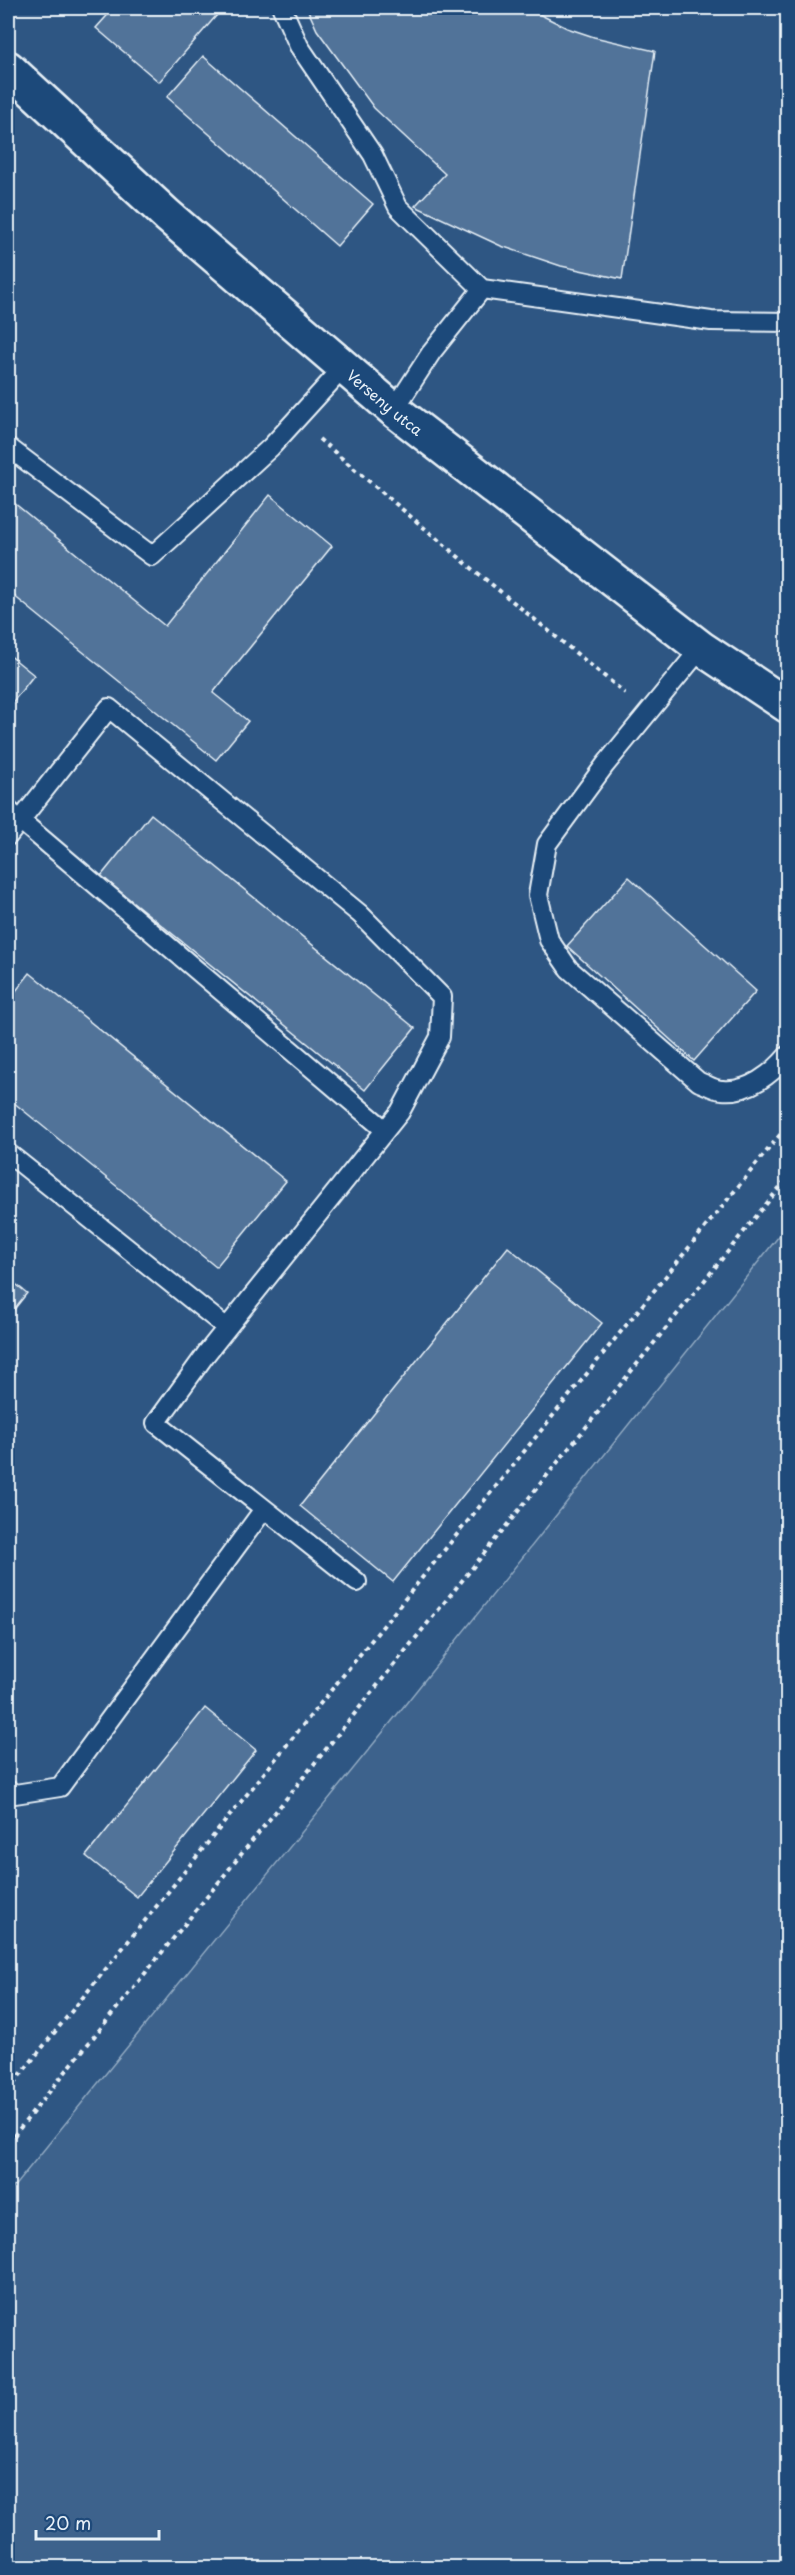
<svg xmlns="http://www.w3.org/2000/svg" width="795" height="2575" viewBox="0 0 795 2575" font-family="'Playpen Sans',sans-serif">
	<style>
		.built { fill: #2e5683 }
		.green { fill: #3c628c; stroke: #92aac2; stroke-width: 1.5 }
		.building { fill: #517399; stroke: #e8f1f8; stroke-width: 1.5 }
		.lines { fill: none; stroke-linecap: round; stroke-linejoin: round }
		.lane-casing { stroke: #e8f1f8; stroke-width: 22 }
		.street-casing { stroke: #e8f1f8; stroke-width: 38 }
		.path { stroke: #e8f1f8; stroke-width: 4; stroke-dasharray: 4.5 4.5; stroke-linecap: butt }
		.lane { stroke: #1f4a7a; stroke-width: 18 }
		.street { stroke: #1f4a7a; stroke-width: 33 }
		.labels { text-anchor: middle; dominant-baseline: central; stroke-width: 5; stroke-linejoin: round; paint-order: stroke }
		.street-label { font-size: 15px; fill: #e8f1f8; stroke: #1f4a7a }
	</style>
	<rect width="100%" height="100%" fill="#1f4a7a"/>
	<filter id="ink" filterUnits="userSpaceOnUse"><feTurbulence type="fractalNoise" baseFrequency=".0167" numOctaves="2"/><feDisplacementMap in="SourceGraphic" scale="12" xChannelSelector="R" yChannelSelector="G"/><feConvolveMatrix kernelMatrix="1 2 1 2 8 2 1 2 1" color-interpolation-filters="sRGB"/></filter>
	<g filter="url(#ink)">
		<path class="built" d="M8 8H787V1226L392 1721 8 2194Z"/>
		<path class="green" d="M787 1226V2567H8V2194L392 1721Z"/>
		<path class="building" d="M114 8H223L159 82 96 28Z
			M307 8H532L541 15 567 28 594 37 655 51 622 279 561 266 501 246 415 206 445 174 374 108 317 30Z
			M203 56 373 204 337 246 167 97Z
			M270 495 332 546 213 693 248 721 216 760 8 591V498L165 626Z
			M8 654 34 675 8 708Z
			M151 814 415 1028 365 1090 101 876Z
			M629 877 756 991 694 1061 567 946Z
			M30 973 286 1181 216 1267 8 1098V1001Z
			M508 1247 602 1323 393 1582 300 1506Z
			M8 1278 27 1293 8 1317Z
			M205 1708 256 1750 137 1897 86 1856Z"/>
		<g class="lines">
			<g class="lane-casing">
				<path id="lane" d="M282 8 299 46 373 155 398 207 482 289
					M394 410 431 353 482 289 711 321 788 322
					M8 447 152 556 271 447 344 367
					M701 648 605 765 547 844 538 895 549 940 569 969 699 1082C706 1084 714 1090 722 1090 748 1093 772 1074 788 1055
					M8 810 385 1130
					M8 836 109 708 360 914 442 997 440 1037 400 1112 206 1354 156 1423 357 1582
					M8 1153 227 1328
					M8 1790 15 1794 60 1787 264 1509"/>
			</g>
			<g class="street-casing">
				<g id="street">
					<path id="s1" d="M8 68 168 216 394 410 701 648 788 706"/>
				</g>
			</g>
			<path class="path" d="M319 439 474 570 625 693
				M8 2090 788 1125
				M8 2143 788 1177"/>
			<use href="#lane" class="lane"/>
			<use href="#street" class="street"/>
		</g>
	</g>
	<g class="labels">
		<g class="street-label">
			<text stroke="none"><textPath href="#s1" startOffset="504">Verseny utca</textPath></text>
		</g>
	</g>
	<rect width="795" height="2575" fill="none" stroke="#1f4a7a" stroke-width="30"/>
	<rect x="15" y="15" width="765" height="2545" fill="none" stroke="#e8f1f8" stroke-width="2" filter="url(#ink)"/>
	<path d="M36 2530v9h123v-9" fill="none" stroke="#e8f1f8" stroke-width="3"/>
	<text x="45" y="2530" font-size="18" fill="#e8f1f8" stroke="#1f4a7a" stroke-width="4.5" paint-order="stroke">20 m</text>
</svg>
